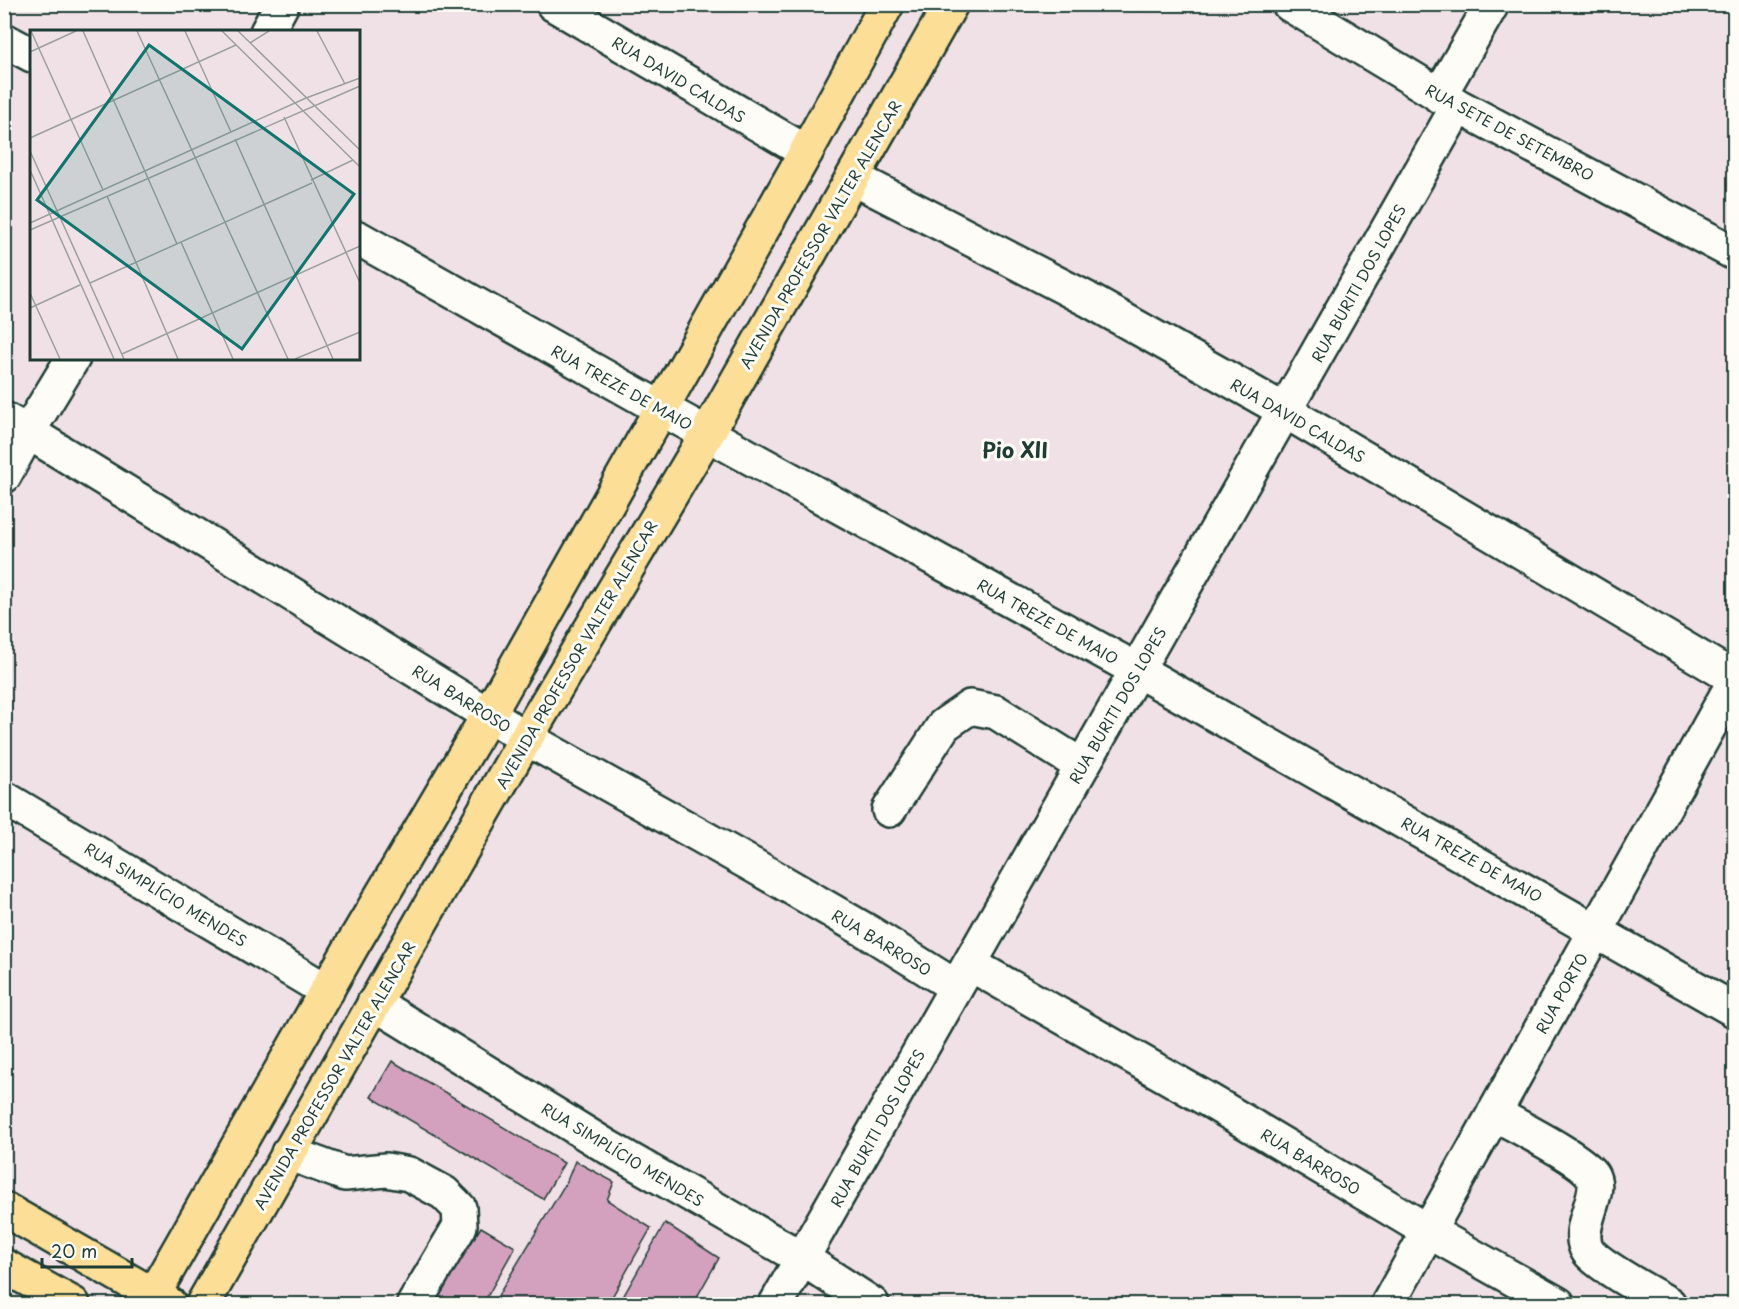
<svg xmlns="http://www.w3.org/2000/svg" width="1739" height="1309" viewBox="0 0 1739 1309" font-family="'Playpen Sans',sans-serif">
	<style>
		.building { fill: #d3a1be; stroke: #1f3d34; stroke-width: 1.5 }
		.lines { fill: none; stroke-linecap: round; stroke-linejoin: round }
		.minor-casing { stroke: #1f3d34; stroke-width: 38 }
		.major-casing { stroke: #1f3d34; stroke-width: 38 }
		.minor { stroke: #fdfcf7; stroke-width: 33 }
		.major { stroke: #fdde96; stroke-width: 33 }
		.labels { text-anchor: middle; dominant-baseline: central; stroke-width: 6; stroke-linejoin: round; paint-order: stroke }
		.street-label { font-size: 15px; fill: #1f3d34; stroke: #fdfcf7 }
		.district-label { font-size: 21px; font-weight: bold; fill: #1f3d34; stroke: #fdfcf7 }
		.inset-road { fill: none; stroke: #9c9f9f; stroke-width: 1.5 }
		.view { fill: #0f766e; fill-opacity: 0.15; stroke: #0f766e; stroke-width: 3 }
		.inset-edge { fill: none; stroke: #1f3d34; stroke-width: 3 }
	</style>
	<rect width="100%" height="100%" fill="#f0e1e6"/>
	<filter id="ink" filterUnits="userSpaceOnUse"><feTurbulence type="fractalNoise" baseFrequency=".0167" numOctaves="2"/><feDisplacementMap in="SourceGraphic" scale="12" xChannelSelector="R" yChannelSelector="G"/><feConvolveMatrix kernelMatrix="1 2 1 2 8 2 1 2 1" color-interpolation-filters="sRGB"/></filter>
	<g filter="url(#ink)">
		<path class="building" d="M392 1061 564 1163 543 1199 371 1097Z
			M575 1161 614 1182 607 1200 651 1228 608 1304H493L567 1181Z
			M665 1223 719 1258 693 1304H619Z
			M481 1227 515 1247 483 1304H433Z"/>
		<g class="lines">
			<g class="minor-casing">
				<path id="minor" d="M553 4 806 152
					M1289 4 1458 106 1734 253
					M267 32 282 4
					M4 40 32 55
					M1439 96 1492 4
					M853 178 1087 299 1285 411 1734 678
					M358 238 662 409 1137 670 1734 1010
					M4 419 28 432 526 738 756 867 870 933 956 987
					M4 476 28 432 73 358
					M4 798 327 991
					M889 810 944 725 970 707 996 712 1082 766
					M970 964 1210 1101 1428 1231 1558 1304
					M374 1003 606 1146 803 1259 872 1304
					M1494 1113C1514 1125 1581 1158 1592 1175 1604 1194 1573 1229 1588 1251 1599 1266 1650 1293 1669 1304
					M288 1153 345 1174 386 1170 409 1174 444 1193 459 1208 460 1226 414 1304
					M776 1304 1458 106
					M1388 1304 1734 682"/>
			</g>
			<g class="major-casing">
				<path id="major" d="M4 1209 169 1304
					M4 1266 73 1304
					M148 1304 353 944 489 714 806 152 887 4
					M203 1304 526 738 707 434 951 4"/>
			</g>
			<use href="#minor" class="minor"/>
			<use href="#major" class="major"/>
		</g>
	</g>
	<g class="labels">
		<g class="street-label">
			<text transform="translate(679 79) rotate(31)">RUA DAVID CALDAS</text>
			<text transform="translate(1510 132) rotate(28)">RUA SETE DE SETEMBRO</text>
			<text transform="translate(820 234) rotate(-60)">AVENIDA PROFESSOR VALTER ALENCAR</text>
			<text transform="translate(1358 283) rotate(-61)">RUA BURITI DOS LOPES</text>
			<text transform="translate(622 387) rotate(29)">RUA TREZE DE MAIO</text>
			<text transform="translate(1298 420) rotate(30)">RUA DAVID CALDAS</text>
			<text transform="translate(1048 621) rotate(29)">RUA TREZE DE MAIO</text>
			<text transform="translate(576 654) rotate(-60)">AVENIDA PROFESSOR VALTER ALENCAR</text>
			<text transform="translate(462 698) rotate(32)">RUA BARROSO</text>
			<text transform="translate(1117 705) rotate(-60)">RUA BURITI DOS LOPES</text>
			<text transform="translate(1472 859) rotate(29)">RUA TREZE DE MAIO</text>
			<text transform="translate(166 894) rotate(31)">RUA SIMPLÍCIO MENDES</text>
			<text transform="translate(882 942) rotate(31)">RUA BARROSO</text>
			<text transform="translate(1561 993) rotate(-61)">RUA PORTO</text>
			<text transform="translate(334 1075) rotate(-60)">AVENIDA PROFESSOR VALTER ALENCAR</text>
			<text transform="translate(877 1128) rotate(-61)">RUA BURITI DOS LOPES</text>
			<text transform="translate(623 1154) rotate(31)">RUA SIMPLÍCIO MENDES</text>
			<text transform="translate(1311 1161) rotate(31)">RUA BARROSO</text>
		</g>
		<g class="district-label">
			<text x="1015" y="449">Pio XII</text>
		</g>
	</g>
	<g transform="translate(30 30)">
		<rect width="330" height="330" fill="#f0e1e6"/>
		<path class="inset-road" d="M1 1 73 160M53 1 147 214M107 1 258 329M155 1 201 102M192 1 330 137M208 1 330 120M287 1 315 54M220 13 239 1M0 22 46 1M254 87 330 253M0 108 206 15M205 109 303 329M0 121 94 329M0 140 84 329M281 150 323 130M77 166 148 329M0 193 276 68 330 48M0 200 330 56M151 212 203 329M60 253 282 153M0 263 30 329M0 278 50 255M92 324 330 216M265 329 330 302"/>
		<path class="view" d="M119 15 324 164 212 319 7 170Z"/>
		<rect width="330" height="330" class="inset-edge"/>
	</g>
	<rect width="1739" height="1309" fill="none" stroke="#fdfcf7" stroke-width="24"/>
	<rect x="12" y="12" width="1715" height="1285" fill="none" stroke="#1f3d34" stroke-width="2" filter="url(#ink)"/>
	<path d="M42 1258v9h90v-9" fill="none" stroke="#1f3d34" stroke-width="3"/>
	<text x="51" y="1258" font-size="18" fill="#1f3d34" stroke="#fdfcf7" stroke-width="4.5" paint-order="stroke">20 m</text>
</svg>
